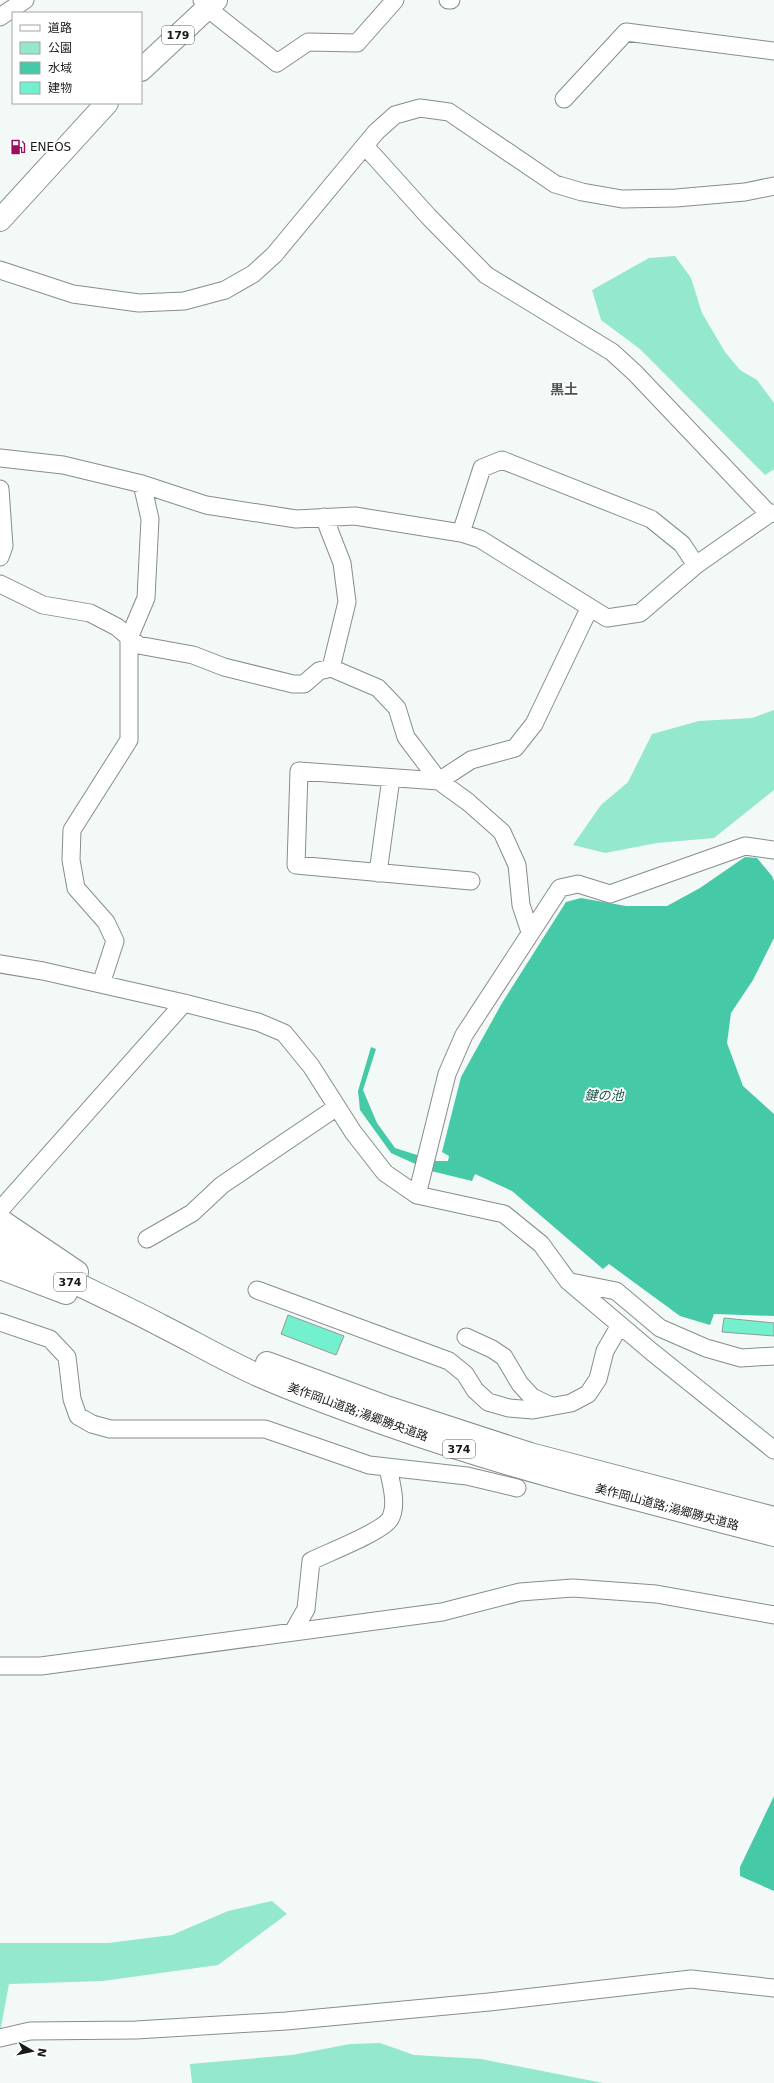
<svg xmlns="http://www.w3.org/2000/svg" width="774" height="2083" viewBox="0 0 774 2083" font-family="'DejaVu Sans','Noto Sans JP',sans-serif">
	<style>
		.green { fill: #93e8ce }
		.water { fill: #45c9a7 }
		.building { fill: #73f1ce; stroke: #939997 }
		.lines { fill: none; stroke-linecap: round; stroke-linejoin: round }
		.minor-casing { stroke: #878d8b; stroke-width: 19 }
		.highway-casing { stroke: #878d8b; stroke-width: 24 }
		.minor { stroke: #fff; stroke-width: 17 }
		.highway { stroke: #fff; stroke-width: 22 }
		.labels { text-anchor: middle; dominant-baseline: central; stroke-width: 3.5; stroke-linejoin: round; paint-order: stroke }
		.shield { fill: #fff; stroke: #5d5f5f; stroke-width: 1 }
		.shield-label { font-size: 11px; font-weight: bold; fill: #181a1a }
		.poi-label { font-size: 12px; fill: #181a1a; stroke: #fff; text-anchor: start }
		.street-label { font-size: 12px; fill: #181a1a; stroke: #fff }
		.water-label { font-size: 13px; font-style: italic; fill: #184e40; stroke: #fff }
		.quarter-label { font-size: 14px; font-weight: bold; fill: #4f5452; stroke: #fff }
	</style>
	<rect width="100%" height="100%" fill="#f3f9f7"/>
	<path class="green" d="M675 256 691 278 702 313 725 352 740 370 757 380 774 403V469L765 475 640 349 601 320 592 290 649 258Z
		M774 710V790L714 838 657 843 605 853 573 845 601 805 628 782 652 734 699 721 752 718Z
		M272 1901 287 1914 218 1965 103 1981 9 1984 1 2027 6 2038 0 2039V1943H108L172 1935 228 1911Z
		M380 2043 414 2055 481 2059 603 2083H192L190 2064 292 2055 350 2044Z"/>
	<path class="water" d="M745 857 757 858 772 876 774 881V938L753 980 731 1013 727 1043 743 1086 774 1114V1316L714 1314 710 1325 680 1316 609 1264 603 1269 512 1191 475 1174 472 1181 431 1171 391 1153 360 1110 358 1091 371 1047 376 1049 363 1090 377 1123 395 1148 436 1161H448L449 1156 442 1152 461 1077 502 1003 566 902 581 898 626 906H667L700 888Z
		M774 1796V1891L740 1876V1867Z"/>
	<path class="building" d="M288 1315 344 1336 336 1355 281 1334Z
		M724 1318 774 1323V1336L722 1332Z"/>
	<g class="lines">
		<g class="minor-casing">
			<path id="minor" d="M202 0 207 8 277 63 308 42 357 43 395 0
				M448 0H451
				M0 17 25 0
				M564 99 626 32 774 51
				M365 146 429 217 486 275 612 352 635 373 769 514
				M0 270 73 294 139 303 184 301 225 290 253 274 274 255 376 132 395 115 420 108 449 112 555 184 582 192 622 199 676 198 745 192 774 186
				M0 458 63 465 142 484 206 505 296 519 355 516 461 533 480 539 607 618 640 613 696 565 769 514 774 513
				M0 489 4 546 0 557
				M324 517 342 563 347 602 331 668 378 688 397 708 406 737 439 781 468 802 502 832 517 865 521 905 530 932
				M461 533 482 468 502 460 651 519 682 544 696 565
				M0 584 43 605 90 613 117 627 138 645 193 655 224 667 293 684H304L319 671 331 668
				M378 873 391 778
				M471 881 296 865 299 771 439 781 471 760 515 748 534 724 589 609
				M0 964 43 971 184 1003 258 1022 284 1033 311 1066 353 1132 385 1173 417 1195 504 1214 541 1244 568 1281 652 1352 774 1450
				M101 984 115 941 106 922 76 888 71 860 72 830 129 740V638L146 598 150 519 142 484
				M417 1195 447 1074 464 1035 560 888 578 884 610 894 745 846 774 850
				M0 1210 184 1003
				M147 1239 192 1213 222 1185 337 1107
				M571 1282 616 1291 660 1328 706 1348 741 1358 774 1356
				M257 1290 449 1361 465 1374 475 1390 488 1402 509 1408 533 1410 571 1403 588 1394 598 1379 605 1351 620 1325
				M0 1322 50 1339 67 1357 72 1399 78 1416 92 1424 110 1429H265L369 1465 467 1476 517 1488
				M466 1337 492 1349 504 1357 520 1384 532 1397 551 1406
				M293 1632 306 1609 311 1561C327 1553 382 1532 390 1519 398 1505 391 1483 388 1468
				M0 1666H41L442 1612 520 1592 573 1588 656 1594 774 1615
				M0 2038 30 2031 136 2030 286 2021 489 2002 691 1979 774 1988"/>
		</g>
		<g class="highway-casing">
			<path id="highway" d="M141 70 216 0
				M0 220 107 103
				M0 1220 77 1272
				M0 1244C52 1274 107 1297 160 1325 194 1342 226 1361 260 1376 301 1394 343 1409 385 1424 512 1469 644 1501 774 1535
				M0 1268 66 1293
				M267 1363 389 1408 530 1454 774 1518"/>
		</g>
		<use href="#minor" class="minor"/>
		<use href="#highway" class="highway"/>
	</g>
	<defs>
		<g id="fuel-bare" transform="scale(1.2)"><path d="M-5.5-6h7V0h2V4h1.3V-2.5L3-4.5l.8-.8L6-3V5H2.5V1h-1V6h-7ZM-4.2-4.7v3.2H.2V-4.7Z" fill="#9a0e60" stroke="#fff" stroke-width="2.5" paint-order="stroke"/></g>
	</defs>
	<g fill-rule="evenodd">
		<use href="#fuel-bare" x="18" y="147"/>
	</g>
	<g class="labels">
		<g class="shield">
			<rect x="162" y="26" width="32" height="18" rx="3"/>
			<rect x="54" y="1273" width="32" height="18" rx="3"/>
			<rect x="443" y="1440" width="32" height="18" rx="3"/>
		</g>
		<g class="shield-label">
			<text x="178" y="35">179</text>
			<text x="70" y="1282">374</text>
			<text x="459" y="1449">374</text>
		</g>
		<g class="poi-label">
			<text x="30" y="147">ENEOS</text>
		</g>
		<g class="street-label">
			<text transform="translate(358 1412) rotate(20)">美作岡山道路;湯郷勝央道路</text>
			<text transform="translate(667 1507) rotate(15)">美作岡山道路;湯郷勝央道路</text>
		</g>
		<g class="water-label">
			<text x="604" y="1095">鍵の池</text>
		</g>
		<g class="quarter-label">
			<text x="564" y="389">黒土</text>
		</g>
	</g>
	<rect x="12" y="12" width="130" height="92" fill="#ffffff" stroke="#a3a3a3"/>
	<rect x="20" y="25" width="20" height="6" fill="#ffffff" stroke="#a3a3a3"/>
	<text x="48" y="32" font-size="12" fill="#181a1a">道路</text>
	<rect x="20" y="42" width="20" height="12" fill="#93e8ce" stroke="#a3a3a3"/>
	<text x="48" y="52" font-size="12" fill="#181a1a">公園</text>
	<rect x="20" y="62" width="20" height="12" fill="#45c9a7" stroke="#a3a3a3"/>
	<text x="48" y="72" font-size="12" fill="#181a1a">水域</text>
	<rect x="20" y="82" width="20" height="12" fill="#73f1ce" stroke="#a3a3a3"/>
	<text x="48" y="92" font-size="12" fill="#181a1a">建物</text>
	<g transform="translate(32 2051) rotate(99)" stroke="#ffffff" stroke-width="3" paint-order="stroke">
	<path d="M0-3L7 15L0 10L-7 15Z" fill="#181a1a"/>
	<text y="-6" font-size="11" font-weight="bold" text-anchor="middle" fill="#181a1a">N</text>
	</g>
</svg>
